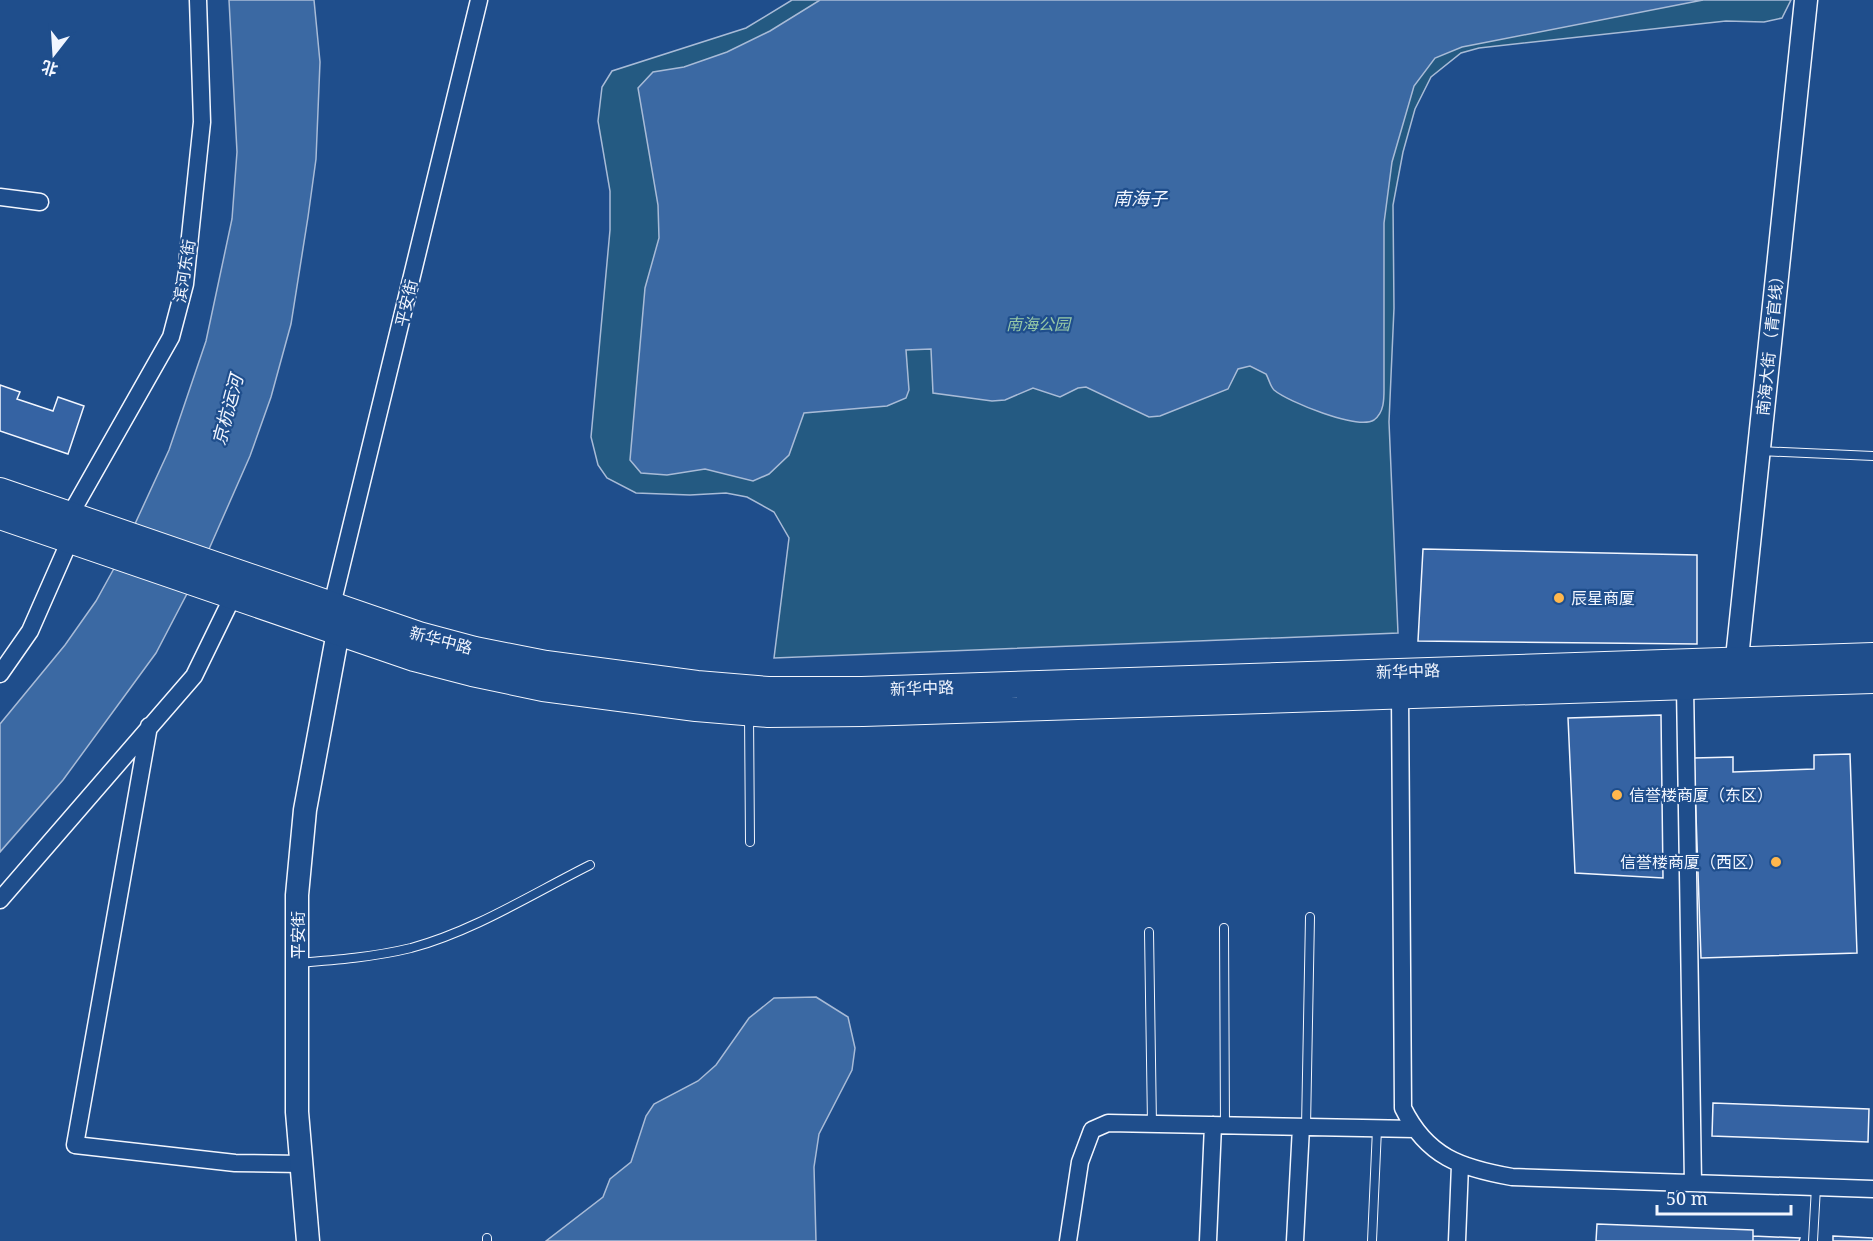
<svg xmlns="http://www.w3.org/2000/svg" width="1873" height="1241" viewBox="0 0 1873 1241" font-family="'Noto Serif','Noto Sans SC',serif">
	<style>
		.green { fill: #245a82; stroke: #a8bbd7; stroke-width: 1.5 }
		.water { fill: #3b69a3; stroke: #a8bbd7; stroke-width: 1.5 }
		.building { fill: #3563a3; stroke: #f2f6ff; stroke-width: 1.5 }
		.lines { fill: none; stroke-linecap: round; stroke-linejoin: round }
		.lane-casing { stroke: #f2f6ff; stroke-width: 10 }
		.street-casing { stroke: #f2f6ff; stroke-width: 19 }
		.secondary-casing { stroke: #f2f6ff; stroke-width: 25 }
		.primary-casing { stroke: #f2f6ff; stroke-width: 28 }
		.lane { stroke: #1f4e8c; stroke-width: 8 }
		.street { stroke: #1f4e8c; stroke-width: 16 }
		.secondary { stroke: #1f4e8c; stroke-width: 22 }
		.primary { stroke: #1f4e8c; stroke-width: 26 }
		.poi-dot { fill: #ffb74d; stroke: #1f4e8c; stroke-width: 2 }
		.labels { text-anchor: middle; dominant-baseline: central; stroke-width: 4.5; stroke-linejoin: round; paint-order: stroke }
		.street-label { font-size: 16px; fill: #f2f6ff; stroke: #1f4e8c }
		.park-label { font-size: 16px; font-style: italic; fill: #97c8a6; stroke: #1f4e8c }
		.poi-label { font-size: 16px; fill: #f2f6ff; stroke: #1f4e8c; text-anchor: start }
		.water-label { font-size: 18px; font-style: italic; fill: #f2f6ff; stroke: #1f4e8c }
	</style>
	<rect width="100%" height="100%" fill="#1f4e8c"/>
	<path class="green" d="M792 0H1791L1782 18 1764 22 1726 21 1479 48 1461 53 1431 77 1415 109 1403 152 1393 205 1394 308 1389 422 1398 633 774 658 789 538 774 512 747 497 726 493 690 495 636 493 607 478 598 465 591 437 610 230V191L598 121 602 87 612 71 746 28Z"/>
	<path class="water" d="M229 0H314L320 62 316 159 308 217 291 324 271 397 250 456 202 565 156 653 63 780 0 852V724L65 645 96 601 117 563 169 450 206 341 232 219 237 152Z
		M820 0H1703L1462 47 1435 58 1414 86 1392 162 1384 223V385C1384 397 1385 412 1374 420 1358 430 1288 402 1274 390 1270 386 1269 379 1266 374L1250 366 1238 369 1228 389 1160 416 1149 417 1086 387 1078 388 1060 397 1033 388 1005 400 992 401 933 393 931 349 906 350 909 390 906 398 887 406 804 413 789 455 769 474 753 481 705 469 667 475 641 473 630 460 645 288 659 238 658 205 638 88 653 72 684 67 727 52 770 31Z
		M816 997 848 1017 855 1048 852 1070 819 1134 814 1167 816 1241H546L603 1197 610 1179 631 1162 646 1116 654 1104 698 1081 716 1065 749 1018 774 998Z"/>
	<path class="building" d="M0 385 20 392 17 399 53 411 58 397 84 406 68 454 0 431Z
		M1423 549 1697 555V644L1418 641Z
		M1661 715 1663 878 1575 873 1568 718Z
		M1850 754 1857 953 1701 958 1694 758 1733 757V772L1814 769V755Z
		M1713 1103 1869 1109 1868 1142 1712 1136Z
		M1597 1224 1753 1230V1241H1596Z
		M1753 1236 1800 1238 1799 1241H1753Z
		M1833 1236 1873 1238V1241H1833Z"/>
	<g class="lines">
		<g class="lane-casing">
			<path id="lane" d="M1760 451 1873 456
				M749 714 750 842
				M1224 928 1225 1126
				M1149 932 1152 1124
				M298 963C336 960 374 957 411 948 474 931 532 894 590 865
				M1306 1127 1310 917
				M487 1238V1241
				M1372 1241 1377 1129
				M1813 1241 1816 1187"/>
		</g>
		<g class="street-casing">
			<path id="street" d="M0 197 40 202
				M70 515 171 337 185 284 202 122 198 0
				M332 605 479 0
				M0 674 30 631 70 540
				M1685 686 1693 1183
				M1400 695 1403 1108C1427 1157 1461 1168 1512 1177L1873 1189
				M149 726 75 1145 235 1163 301 1164
				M0 900 194 676 233 596
				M1068 1241 1080 1162 1092 1130 1108 1123 1415 1129
				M1208 1241 1213 1125
				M1295 1241 1301 1127
				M1457 1241 1460 1165"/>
		</g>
		<g class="secondary-casing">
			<path id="secondary" d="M1735 677 1806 0
				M308 1241 297 1112V895L305 810 338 632"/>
		</g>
		<g class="primary-casing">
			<path id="primary" d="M0 491 419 635 475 650 546 664 697 684 768 690H862L1873 656
				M0 516 414 658 472 673 543 688 696 708 768 714 863 713 1873 680"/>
		</g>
		<use href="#lane" class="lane"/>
		<use href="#street" class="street"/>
		<use href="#secondary" class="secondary"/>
		<use href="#primary" class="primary"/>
	</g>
	<g class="poi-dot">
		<circle cx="1559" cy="598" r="6"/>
		<circle cx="1617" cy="795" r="6"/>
		<circle cx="1776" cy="862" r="6"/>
	</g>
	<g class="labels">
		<g class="street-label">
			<text transform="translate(184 271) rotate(-81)">滨河东街</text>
			<text transform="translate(406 303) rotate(-77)">平安街</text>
			<text transform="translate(1770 342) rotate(-84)">南海大街 （青官线）</text>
			<text transform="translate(441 640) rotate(15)">新华中路</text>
			<text transform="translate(1408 671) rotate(-2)">新华中路</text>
			<text transform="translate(922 688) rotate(-2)">新华中路</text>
			<text transform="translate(298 935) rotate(-90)">平安街</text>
		</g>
		<g class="park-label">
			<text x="1038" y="324">南海公园</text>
		</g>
		<g class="poi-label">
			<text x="1571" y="598">辰星商厦</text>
			<text x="1629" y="795">信誉楼商厦（东区）</text>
			<text x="1764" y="862" text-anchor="end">信誉楼商厦（西区）</text>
		</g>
		<g class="water-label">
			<text x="1140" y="198">南海子</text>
			<text transform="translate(227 410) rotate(-75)">京杭运河</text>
		</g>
	</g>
	<g transform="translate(54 54) rotate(197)" stroke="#1f4e8c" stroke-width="4.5" paint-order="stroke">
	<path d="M0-4.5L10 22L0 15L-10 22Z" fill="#f2f6ff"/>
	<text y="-9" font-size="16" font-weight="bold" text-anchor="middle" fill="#f2f6ff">北</text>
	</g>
	<path d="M1657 1205v9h134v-9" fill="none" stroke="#f2f6ff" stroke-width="3"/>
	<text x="1666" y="1205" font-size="18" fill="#f2f6ff" stroke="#1f4e8c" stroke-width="4.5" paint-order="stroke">50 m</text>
</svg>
